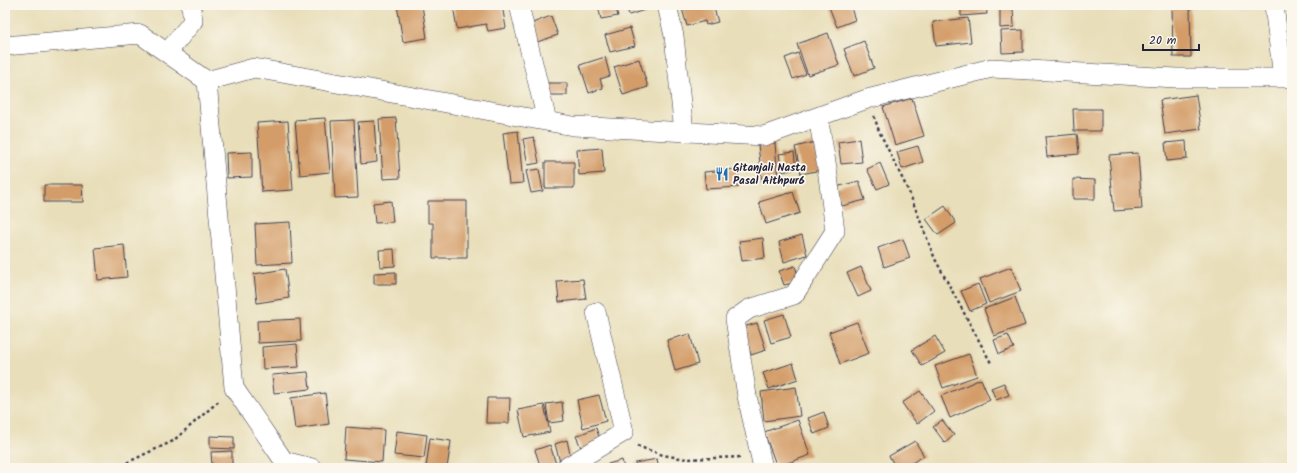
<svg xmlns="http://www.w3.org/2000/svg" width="1297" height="473" viewBox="0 0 1297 473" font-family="Kalam,sans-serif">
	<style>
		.building { fill: #d39c68 }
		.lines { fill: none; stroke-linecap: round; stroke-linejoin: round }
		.street-casing { stroke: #403e4e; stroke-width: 20 }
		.path { stroke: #403e4e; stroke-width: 2.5; stroke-dasharray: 3 3; stroke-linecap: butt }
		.street { stroke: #fff; stroke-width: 19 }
		.labels { text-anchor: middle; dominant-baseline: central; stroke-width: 3.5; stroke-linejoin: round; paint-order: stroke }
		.poi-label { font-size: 11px; font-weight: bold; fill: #22223b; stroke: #fbf7ec; text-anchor: start }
	</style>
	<rect width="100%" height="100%" fill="#fbf7ec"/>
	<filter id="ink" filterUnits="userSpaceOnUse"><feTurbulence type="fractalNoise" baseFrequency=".025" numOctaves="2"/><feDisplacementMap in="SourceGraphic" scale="8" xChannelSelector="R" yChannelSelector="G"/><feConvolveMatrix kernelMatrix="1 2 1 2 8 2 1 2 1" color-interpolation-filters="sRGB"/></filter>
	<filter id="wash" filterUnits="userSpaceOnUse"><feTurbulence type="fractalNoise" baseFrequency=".012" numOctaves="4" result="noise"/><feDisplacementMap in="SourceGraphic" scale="16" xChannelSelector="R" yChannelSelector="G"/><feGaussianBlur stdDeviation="0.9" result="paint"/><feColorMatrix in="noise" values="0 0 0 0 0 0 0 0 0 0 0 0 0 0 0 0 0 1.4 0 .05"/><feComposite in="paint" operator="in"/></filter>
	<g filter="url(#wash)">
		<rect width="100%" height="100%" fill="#e8deb9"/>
		<g id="blocks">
			<path class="building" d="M397 5H422L427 38 403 42Z
				M453 5H502L506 28 488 31 486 24 457 29Z
				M598 5H615L618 16 601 19Z
				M626 5H656L657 6 629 15Z
				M681 5H713L718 22 706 25 705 21 687 26Z
				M834 5H850L855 20 837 27 829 7Z
				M961 5H986L987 14 961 16Z
				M1172 5H1190L1191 57H1173Z
				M1013 8 1014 27 1000 28V9Z
				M551 16 558 35 534 43 527 25Z
				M968 18 971 42 936 46 933 22Z
				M630 28 635 46 610 52 605 35Z
				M1023 30V52L1002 53 1001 31Z
				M828 33 839 65 808 75 797 44Z
				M864 41 874 68 854 76 844 49Z
				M798 53 806 74 793 79 785 58Z
				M605 57 610 76 600 79 603 88 589 93 580 65Z
				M639 59 648 87 623 95 614 67Z
				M545 83H567V95H545Z
				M1196 95 1201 129 1165 134 1160 100Z
				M912 98 924 136 895 145 883 107Z
				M1073 109H1101V131H1074Z
				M325 118 330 172 300 175 295 120Z
				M396 118 400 178 383 179 379 119Z
				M354 120 358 197 335 198 331 121Z
				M288 121 293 190 262 192 257 123Z
				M374 121 377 162 361 164 358 122Z
				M518 131 523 183 509 184 503 133Z
				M1077 134 1079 154 1047 157 1045 137Z
				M534 137 539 163 528 165 523 139Z
				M859 139 862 162 841 164 838 142Z
				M1186 141 1187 159 1167 161 1165 143Z
				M815 142 821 170 801 174 795 147Z
				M775 143 778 181 762 183 758 144Z
				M918 146 923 162 902 169 897 152Z
				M602 148 604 173 579 175 577 150Z
				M252 152V177L227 178 226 153Z
				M794 152 796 169 782 172 779 154Z
				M1138 153 1142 209 1114 211 1109 155Z
				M545 162H574V188H545Z
				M880 163 889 184 877 189 867 169Z
				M539 169 543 191 531 193 526 171Z
				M738 169 739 187 706 189 704 172Z
				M1073 179 1095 180V199H1073Z
				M859 181 865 200 842 206 836 187Z
				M44 185H82L83 202H44Z
				M793 192 800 213 766 224 759 202Z
				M391 201 393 222 375 223 373 203Z
				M428 201H467V258H433V223H428Z
				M945 206 956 223 938 235 926 219Z
				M290 222 292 263 257 265 255 224Z
				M802 235 807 255 784 262 779 242Z
				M763 238 765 258 742 261 739 241Z
				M903 239 910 258 884 267 878 248Z
				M124 245 127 277 98 280 95 248Z
				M394 249 395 266 380 267 379 250Z
				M795 266 800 281 784 285 779 271Z
				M861 267 871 291 858 297 847 273Z
				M1011 267 1021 291 989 303 980 279Z
				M285 269 289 298 257 303 254 274Z
				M396 272V284H374V273Z
				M583 279 586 299 559 302 557 281Z
				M978 284 986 304 970 311 961 291Z
				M1015 297 1025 325 994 336 984 309Z
				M784 314 791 337 771 343 764 320Z
				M300 319 301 341 258 343 257 321Z
				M857 322 869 353 840 364 829 332Z
				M757 323 766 350 751 355 743 327Z
				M690 334 698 364 675 371 667 340Z
				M1008 335 1014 348 999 354 994 340Z
				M935 336 945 353 922 366 912 350Z
				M297 344 299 367 263 369 262 347Z
				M969 354 977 376 943 388 935 366Z
				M793 363 798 379 769 389 763 373Z
				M308 372 310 389 274 393 272 375Z
				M981 379 990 400 950 418 941 396Z
				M1004 383 1009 395 996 400 991 388Z
				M796 387 800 416 764 421 761 392Z
				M920 391 934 411 917 424 902 403Z
				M325 393 329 424 295 429 291 398Z
				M599 395 606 421 583 428 577 400Z
				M487 398H510L509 423H486Z
				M562 402 564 421 549 423 546 404Z
				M544 405 550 432 524 437 518 410Z
				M824 412 829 428 814 434 808 418Z
				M798 420 810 455 777 467 764 432Z
				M942 420 954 435 945 443 933 427Z
				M346 427 384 430 382 462 344 459Z
				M596 428 601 443 582 450 576 436Z
				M397 431 427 435 424 458 394 455Z
				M210 436 234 437V449L210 448Z
				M430 438 451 441 447 468H426Z
				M567 440 571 459 560 462 555 444Z
				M915 441 924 456 903 468H896L889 456Z
				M550 445 556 464 541 468 535 450Z
				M232 451V465L212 466 211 452Z
				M657 459 659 468H636L635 463Z
				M622 460 624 468H609L608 464Z"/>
		</g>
	</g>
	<g filter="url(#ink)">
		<use href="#blocks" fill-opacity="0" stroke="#403e4e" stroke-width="1"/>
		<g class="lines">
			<g class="street-casing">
				<path id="street" d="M519 5 547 121
					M667 5 674 36 684 132
					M1274 5 1283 78
					M5 46 140 34 207 81 254 68 573 126 764 136 867 99 992 68 1176 78H1283L1292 77
					M167 53 193 21 191 5
					M207 81 234 388 284 461 312 468
					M565 468 624 432 596 312
					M763 468 747 396 735 319 749 309 794 295 835 231 827 168 818 117"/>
			</g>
			<path class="path" d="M874 116 879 131 909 192 935 259 991 363
				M637 446 663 455 686 459 742 457
				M127 468 126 463 173 441 220 400"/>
			<use href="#street" class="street"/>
		</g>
	</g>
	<defs>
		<g id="restaurant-bare" transform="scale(1.08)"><path d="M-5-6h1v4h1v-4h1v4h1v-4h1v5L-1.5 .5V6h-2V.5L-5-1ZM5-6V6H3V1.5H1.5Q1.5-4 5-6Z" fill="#1f6fb2" stroke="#fbf7ec" stroke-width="2.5" paint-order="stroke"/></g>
	</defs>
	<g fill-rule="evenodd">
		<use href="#restaurant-bare" x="722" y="174"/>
	</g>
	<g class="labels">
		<g class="poi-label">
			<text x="733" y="168">Gitanjali Nasta<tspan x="733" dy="13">Pasal Aithpur6</tspan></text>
		</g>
	</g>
	<rect width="1297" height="473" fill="none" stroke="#fbf7ec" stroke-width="20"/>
	<path d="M1143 44v6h56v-6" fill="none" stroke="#22223b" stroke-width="2"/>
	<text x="1149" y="44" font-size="12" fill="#22223b" stroke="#fbf7ec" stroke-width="3" paint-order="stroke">20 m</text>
</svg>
